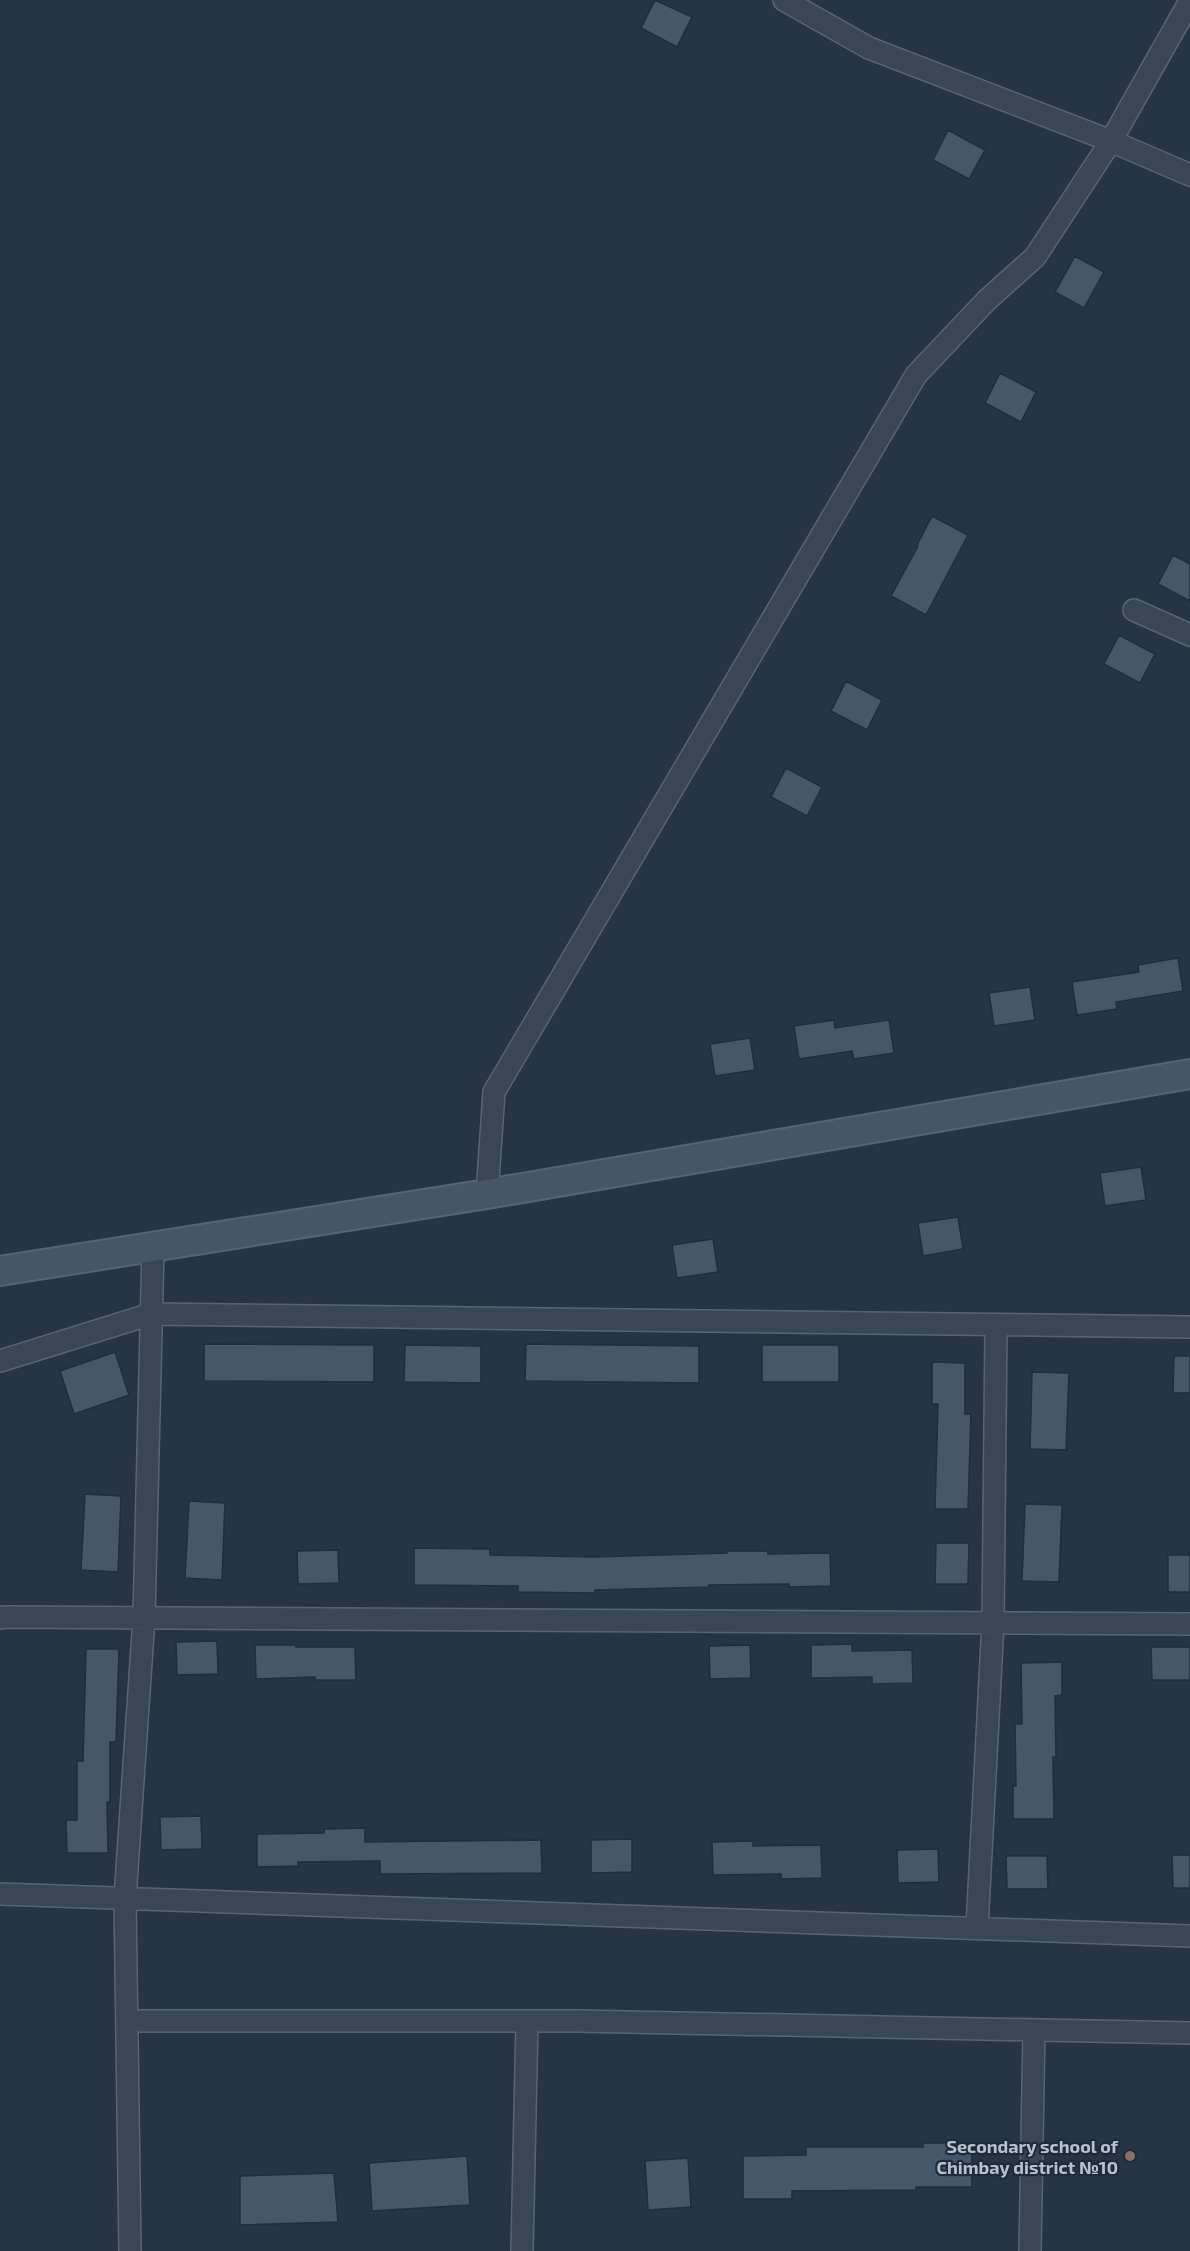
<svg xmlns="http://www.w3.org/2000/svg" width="1190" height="2251" viewBox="0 0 1190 2251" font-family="'Exo 2',sans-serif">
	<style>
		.building { fill: #46576a; stroke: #202d3c; stroke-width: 1.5 }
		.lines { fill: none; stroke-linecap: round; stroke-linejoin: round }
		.street-casing { stroke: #586472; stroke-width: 24 }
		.secondary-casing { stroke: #586472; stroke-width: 32 }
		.street { stroke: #394654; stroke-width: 21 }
		.secondary { stroke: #475568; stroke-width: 28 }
		.education-dot { fill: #8d6e63; stroke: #1e2b3a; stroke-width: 2 }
		.labels { text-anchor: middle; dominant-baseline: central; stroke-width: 4.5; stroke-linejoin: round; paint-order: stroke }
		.poi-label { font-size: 18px; font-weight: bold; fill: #b7c1ce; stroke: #1e2b3a; text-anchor: end }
	</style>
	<rect width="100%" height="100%" fill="#253545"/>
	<path class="building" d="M655 0 692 17 677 47 641 28Z
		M948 130 985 150 969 179 933 160Z
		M1075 256 1104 272 1084 308 1055 292Z
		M1000 373 1036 392 1021 422 985 403Z
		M932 516 968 535 926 615 891 596 918 546 917 545Z
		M1173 555 1190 564V601L1158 584Z
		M1119 635 1155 654 1140 683 1104 664Z
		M846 681 882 700 867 730 831 711Z
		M786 768 822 787 807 816 771 797Z
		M1178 958 1183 991 1116 1002 1117 1009 1077 1015 1072 982 1139 972 1138 965Z
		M1030 987 1035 1020 994 1026 989 993Z
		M834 1020 835 1028 889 1020 894 1053 854 1059 852 1051 799 1059 794 1026Z
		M750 1038 755 1070 715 1076 710 1044Z
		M1141 1167 1146 1200 1105 1206 1100 1173Z
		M958 1217 963 1249 923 1256 918 1223Z
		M713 1239 718 1272 677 1278 672 1245Z
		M204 1344 374 1345V1382L204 1381Z
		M526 1344 699 1346V1383L525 1381Z
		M405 1345 481 1346V1383L404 1382Z
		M762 1345H839V1382H762Z
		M115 1352 129 1395 74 1414 60 1371Z
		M1174 1356H1190V1393H1173Z
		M932 1362 965 1363V1414H971L968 1509H935L938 1404H932Z
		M1032 1372 1069 1373 1066 1450 1030 1449Z
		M85 1494 121 1496 118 1572 81 1570Z
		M189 1501 225 1503 222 1580 185 1578Z
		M1025 1504 1062 1505 1059 1582 1022 1581Z
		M936 1543H969L968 1584H935Z
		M414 1548 490 1549V1555L595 1557 727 1553V1551H768V1554L830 1553 831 1586 789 1587V1584L709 1585V1587L595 1590V1593L518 1592V1586L414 1585Z
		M338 1550 339 1583 298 1584 297 1551Z
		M1168 1555H1190V1592H1168Z
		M217 1641 218 1674 177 1675 176 1642Z
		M852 1644V1651L912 1650 913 1683 872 1684V1677L811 1678V1645Z
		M255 1645H296V1647H355L356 1680H315V1677L256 1679Z
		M750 1645 751 1678 710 1679 709 1646Z
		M1151 1647H1190V1680H1152Z
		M86 1649H119L116 1742H110V1802H107L108 1853H67L66 1820H77V1761H83Z
		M1062 1662V1695L1055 1696 1056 1757H1053L1054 1819H1013V1786H1016L1015 1724H1022L1021 1663Z
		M201 1816 202 1849 161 1850 160 1817Z
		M365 1828V1842L541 1840 542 1873 380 1874V1861L298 1862V1866L257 1867V1834L324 1833V1829Z
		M632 1839V1872L591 1873V1840Z
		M753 1841V1846L821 1845 822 1878 781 1879V1874L713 1875 712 1842Z
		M938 1849 939 1882 898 1883 897 1850Z
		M1172 1855H1190V1888H1173Z
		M1006 1856H1047L1048 1889H1007Z
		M923 2143H972V2187H916V2190L792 2191V2199H743V2156L806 2155V2147H923Z
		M467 2156 470 2205 372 2211 369 2163Z
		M688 2158 691 2207 648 2210 645 2161Z
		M334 2173 338 2222 240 2225V2176Z"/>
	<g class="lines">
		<g class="street-casing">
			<path id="street" d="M784 0 869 48 1111 141 1190 175
				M1134 610 1190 635
				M487 1194 494 1092 916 375 987 300 1035 257 1111 141 1190 1
				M0 1361 151 1314 1190 1327
				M0 1618 3 1617 1190 1624
				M0 1894 1190 1936
				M977 1928 993 1622 996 1326
				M127 2021H577L1190 2033
				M130 2251 125 1898 144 1618 153 1248
				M522 2251 527 2021
				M1030 2251 1034 2030"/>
		</g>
		<g class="secondary-casing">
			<path id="secondary" d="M0 1271 487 1194 1190 1074"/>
		</g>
		<use href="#street" class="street"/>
		<use href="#secondary" class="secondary"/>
	</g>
	<circle class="education-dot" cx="1130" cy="2156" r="6"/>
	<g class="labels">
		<g class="poi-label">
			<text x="1118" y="2146">Secondary school of<tspan x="1118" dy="21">Chimbay district №10</tspan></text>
		</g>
	</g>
</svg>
